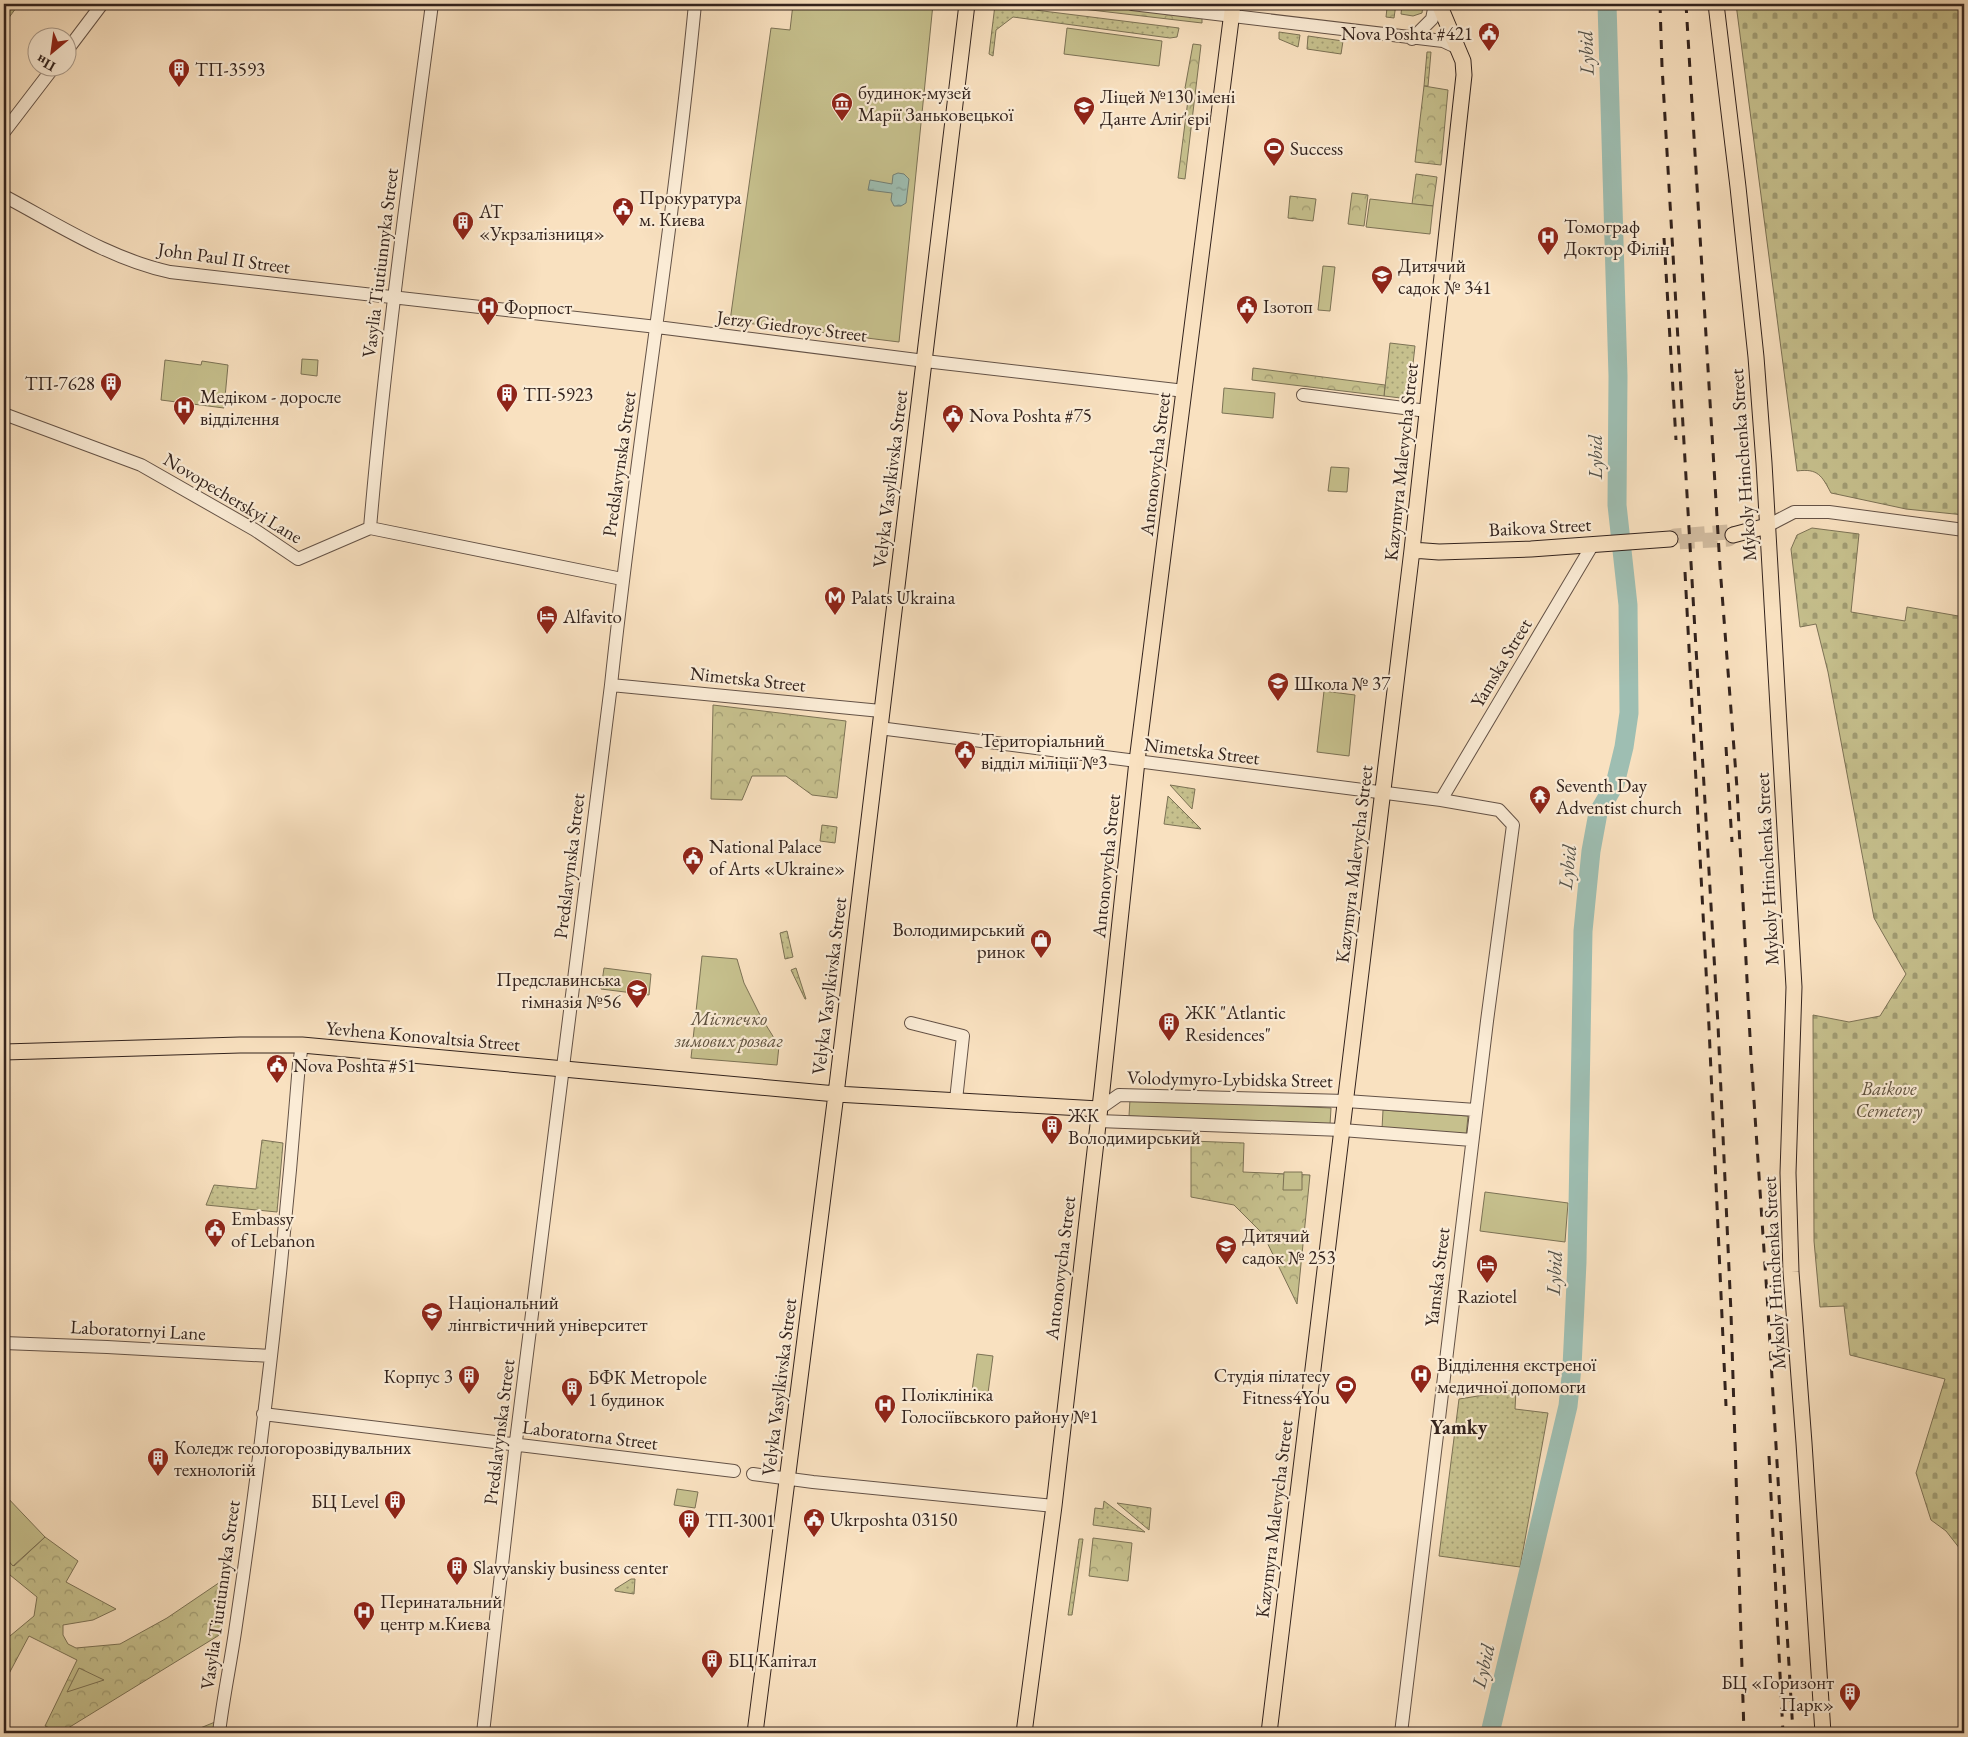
<svg xmlns="http://www.w3.org/2000/svg" width="1968" height="1737" viewBox="0 0 1968 1737" font-family="'EB Garamond',serif">
	<style>
		.grass { fill: url(#grass-dots); stroke: #7c7255 }
		.forest { fill: url(#forest-crowns); stroke: #7c7255 }
		.cemetery { fill: url(#cemetery-stones); stroke: #7c7255 }
		.green { fill: #c6c08d; stroke: #7c7255 }
		.water { fill: url(#water-ripples); stroke: #738076 }
		.lines { fill: none; stroke-linecap: round; stroke-linejoin: round }
		.river { stroke: #9ebeb2; stroke-width: 19 }
		.major-tunnel { stroke: #d1bb9f; stroke-width: 15; stroke-dasharray: 15 8; stroke-linecap: butt }
		.minor-casing { stroke: #645246; stroke-width: 14 }
		.major-casing { stroke: #33231d; stroke-width: 17 }
		.minor { stroke: #fbecd6; stroke-width: 12 }
		.major { stroke: #f9e1c0; stroke-width: 15 }
		.rail { stroke: #33231d; stroke-width: 3; stroke-dasharray: 9 9; stroke-linecap: butt }
		.labels { text-anchor: middle; dominant-baseline: central; stroke-width: 4.5; stroke-linejoin: round; paint-order: stroke }
		.poi-label { font-size: 19px; fill: #33231d; stroke: #fbecd6; text-anchor: start }
		.street-label { font-size: 19px; fill: #33231d; stroke: #fbecd6 }
		.park-label { font-size: 19px; font-style: italic; fill: #5f523f; stroke: #fbecd6 }
		.water-label { font-size: 20px; font-style: italic; fill: #53524a; stroke: #fbecd6 }
		.neighbourhood-label { font-size: 20px; font-weight: bold; fill: #33231d; stroke: #fbecd6 }
	</style>
	<defs>
		<pattern id="grass-dots" width="8" height="8" patternUnits="userSpaceOnUse" patternTransform="scale(1.25)"><rect width="8" height="8" fill="#c6c08d"/><path d="M2 2h.1M6 6h.1" fill="none" stroke="#a19c73" stroke-width="1.8" stroke-linecap="round"/></pattern>
		<pattern id="forest-crowns" width="20" height="18" patternUnits="userSpaceOnUse" patternTransform="scale(1.25)"><rect width="20" height="18" fill="#c6c08d"/><path d="M2 6a3 3 0 1 1 6 0M12 15a3 3 0 1 1 6 0" fill="none" stroke="#a19c73"/></pattern>
		<pattern id="cemetery-stones" width="16" height="16" patternUnits="userSpaceOnUse" patternTransform="scale(1.25)"><rect width="16" height="16" fill="#c6c08d"/><path d="M2 7V4a2 2 0 0 1 4 0v3zM10 15v-3a2 2 0 0 1 4 0v3z" fill="#a19c73"/></pattern>
		<pattern id="water-ripples" width="26" height="14" patternUnits="userSpaceOnUse" patternTransform="scale(1.25)"><rect width="26" height="14" fill="#9ebeb2"/><path d="M2 4q2-2 4 0t4 0M15 11q2-2 4 0t4 0" fill="none" stroke="#819a90"/></pattern>
	</defs>
	<rect width="100%" height="100%" fill="#f9e1c0"/>
	<filter id="stains"><feTurbulence type="fractalNoise" baseFrequency=".004" numOctaves="4"/><feColorMatrix values="0 0 0 0 .2 0 0 0 0 .09 0 0 0 0 .02 0 0 0 .5 -.17"/></filter>
	<radialGradient id="worn" r=".72"><stop offset=".6" stop-color="#630" stop-opacity="0"/><stop offset="1" stop-color="#630" stop-opacity=".3"/></radialGradient>
	<path class="grass" d="M4 4H19L5 23 4 21Z
		M995 5 1179 28 1177 37 1170 38 1013 17 996 30 993 56 989 54Z
		M1279 32 1300 35 1298 47 1279 39Z
		M1308 36 1343 41 1341 54 1307 49Z
		M1427 52H1431L1428 86H1424Z
		M1390 343 1415 346 1409 399 1384 396Z
		M1170 785 1195 789 1192 809Z
		M1168 796 1201 829 1164 824Z
		M822 825 837 827 835 843 820 841Z
		M787 931 793 957 785 959 780 933Z
		M796 968 806 999H805L791 970Z
		M262 1140 283 1143 277 1212 206 1205 214 1185 256 1189Z
		M1516 1390 1515 1409 1548 1413 1520 1567 1439 1556 1459 1399Z
		M1104 1501 1145 1532 1093 1525 1095 1508 1103 1509Z
		M1117 1503 1151 1508 1149 1530Z
		M1079 1539H1083L1072 1615H1068Z
		M631 1579H635L634 1594 615 1591V1589Z"/>
	<path class="forest" d="M1040 4H1084L1202 18V23Z
		M1298 4H1340L1339 8Z
		M1390 4H1396L1394 18 1386 17 1387 8H1390Z
		M1402 4 1423 5 1422 13 1413 16 1401 14Z
		M1193 44 1201 45 1185 179 1178 178 1189 92 1185 88Z
		M1424 86 1448 90 1441 165 1415 162Z
		M1416 174 1437 177 1433 206 1412 204Z
		M1352 193 1368 195 1364 226 1348 224Z
		M1290 196 1316 199 1313 221 1288 218Z
		M1253 368 1385 385 1384 396 1252 380Z
		M713 705 846 721 837 798 812 795 786 776H752L742 800 711 799Z
		M1191 1141 1244 1143 1243 1172 1310 1175 1297 1304 1263 1234 1234 1205 1191 1197Z
		M45 1537 78 1561 66 1582 116 1609 93 1620 63 1625V1635L68 1644 76 1648 120 1644 167 1618 229 1576 221 1634 60 1733 45 1726 77 1660 29 1636 4 1683V1641L34 1616 37 1597 10 1575 4 1576V1556L14 1566Z
		M1093 1538 1132 1543 1128 1581 1089 1576Z"/>
	<path class="cemetery" d="M1736 4H1964V515L1906 509 1836 494 1831 493C1822 476 1818 468 1797 471Z
		M1812 528 1859 534 1851 612 1905 621 1907 607 1964 617V1554L1946 1531 1931 1520 1916 1473 1945 1379 1850 1355 1844 1306 1820 1307 1814 1241 1813 1015 1849 1022 1880 1016 1906 974 1874 918 1828 672 1816 624 1800 627 1791 549 1797 535Z"/>
	<path class="green" d="M793 4H933L899 342 730 321 771 28 790 30Z
		M1067 28 1162 41 1159 66 1064 54Z
		M1370 199 1433 206 1430 234 1366 227Z
		M1323 266 1335 267 1330 311 1318 310Z
		M302 359 318 360 317 376 301 374Z
		M165 360 201 365 202 361 228 365 224 408 161 400Z
		M1224 388 1275 393 1273 418 1222 413Z
		M1331 467 1349 468 1347 492 1328 491Z
		M1324 691 1355 695 1349 756 1317 752Z
		M702 956 737 959 744 983 761 1017 779 1046 777 1065 691 1058Z
		M604 968 651 974 649 995 601 989Z
		M1130 1099 1331 1108 1330 1125 1129 1116Z
		M1383 1110 1468 1116 1466 1136 1382 1129Z
		M1284 1172H1302V1190H1283Z
		M1485 1192 1568 1203 1565 1242 1480 1231Z
		M977 1354 993 1356 988 1393 972 1391Z
		M677 1489 698 1492 695 1508 674 1505Z
		M4 1494 45 1537 13 1566 4 1556Z
		M79 1668 104 1680 67 1692Z
		M215 1722 213 1733H188Z"/>
	<path class="water" d="M898 173 904 174 909 179 906 203 901 206H894L891 200 892 193 868 190 870 180 892 184 893 175Z"/>
	<g class="lines">
		<path class="river" d="M1490 1733 1568 1406 1572 1367 1577 1262 1583 931 1591 851 1598 813 1615 784 1624 747 1629 713 1628 605 1617 505 1618 376 1607 4"/>
		<path class="major-tunnel" d="M1728 532 1733 535 1729 539 1676 542 1670 539 1675 536Z"/>
		<g class="minor-casing">
			<path id="minor" d="M1132 4 1443 41 1458 48
				M1412 39 1432 19 1435 4
				M68 49 102 4
				M4 132 53 68
				M4 196C57 224 110 259 170 272L657 327 925 361 1185 391
				M1303 395 1427 411
				M4 414 141 465 255 530 298 559 370 528 622 579
				M1767 526 1794 512H1829L1964 530
				M370 528C385 353 409 178 432 4
				M611 685 881 711
				M879 728 1441 800 1499 810 1513 825 1487 1021 1401 1733
				M1441 800 1593 544
				M911 1023 963 1036 956 1100
				M1099 1109 1119 1095 1346 1101 1476 1110
				M1098 1121 1342 1130 1472 1140
				M4 1343 107 1347 271 1356
				M263 1414 734 1471
				M753 1474 813 1482 1054 1506
				M219 1733C223 1699 230 1666 235 1632 263 1444 284 1254 299 1064L302 1045
				M483 1733 516 1441 611 685C635 457 673 232 695 4"/>
		</g>
		<g class="major-casing">
			<path id="major" d="M1716 4 1738 187 1756 357 1764 463 1794 987 1788 1173 1791 1272 1804 1443 1823 1733
				M1733 535 1767 526
				M1412 550 1439 552 1531 549 1670 539
				M4 1052 240 1045H302L836 1094 1099 1109
				M755 1733 836 1094 967 4
				M1024 1733 1054 1506 1102 1090 1137 761 1233 4
				M1269 1733 1412 550 1464 75 1463 61 1439 4"/>
		</g>
		<use href="#minor" class="minor"/>
		<use href="#major" class="major"/>
		<path class="rail" d="M1660 4 1662 66 1718 1025 1731 1313 1744 1733
			M1686 4 1720 567 1737 788 1751 1056 1768 1310 1793 1733
			M1664 238 1676 440
			M1685 572 1709 1027 1726 1406
			M1726 747 1732 842
			M1769 1456 1783 1733"/>
	</g>
	<defs>
		<g id="civic-pin" transform="scale(1.125)"><path d="M0 17L-7.5 6A9.5 9.5 0 1 1 7.5 6Z" fill="#8f2418" stroke="#fbecd6"/><path d="M-.6-6.5H3V-4.5H.6V-3L4-1V1h2V6H-6V1h2V-1L-.6-3ZM-1.2 2.5V6h2.4V2.5Z" fill="#fff"/></g>
		<g id="building-pin" transform="scale(1.125)"><path d="M0 17L-7.5 6A9.5 9.5 0 1 1 7.5 6Z" fill="#8f2418" stroke="#fbecd6"/><path d="M-4-6H4V6H1V3H-1V6H-4ZM-2.5-4.3h1.7v1.8h-1.7ZM.8-4.3h1.7v1.8H.8ZM-2.5-1h1.7V.8h-1.7ZM.8-1h1.7V.8H.8Z" fill="#fff"/></g>
		<g id="museum-pin" transform="scale(1.125)"><path d="M0 17L-7.5 6A9.5 9.5 0 1 1 7.5 6Z" fill="#8f2418" stroke="#fbecd6"/><path d="M0-6L6-3V-2H-6V-3ZM-5-1h2V3h-2ZM-1-1h2V3h-2ZM3-1h2V3H3ZM-6 4H6V6H-6Z" fill="#fff"/></g>
		<g id="school-pin" transform="scale(1.125)"><path d="M0 17L-7.5 6A9.5 9.5 0 1 1 7.5 6Z" fill="#8f2418" stroke="#fbecd6"/><path d="M0-5L7-2L0 1L-7-2ZM-4 1L0 2.5L4 1V4Q0 6-4 4Z" fill="#fff"/></g>
		<g id="stadium-pin" transform="scale(1.125)"><path d="M0 17L-7.5 6A9.5 9.5 0 1 1 7.5 6Z" fill="#8f2418" stroke="#fbecd6"/><path d="M0-5a6.5 5 0 1 0 0 10a6.5 5 0 1 0 0-10ZM-3.5-1.8h7v3.6h-7Z" fill="#fff"/></g>
		<g id="hospital-pin" transform="scale(1.125)"><path d="M0 17L-7.5 6A9.5 9.5 0 1 1 7.5 6Z" fill="#8f2418" stroke="#fbecd6"/><path d="M-5-5h3v3.5h4V-5h3V5h-3V1.5h-4V5h-3Z" fill="#fff"/></g>
		<g id="metro-pin" transform="scale(1.125)"><path d="M0 17L-7.5 6A9.5 9.5 0 1 1 7.5 6Z" fill="#8f2418" stroke="#fbecd6"/><path d="M-5.5 5V-5H-3L0 0L3-5H5.5V5H3V-.5L0 4L-3-.5V5Z" fill="#fff"/></g>
		<g id="hotel-pin" transform="scale(1.125)"><path d="M0 17L-7.5 6A9.5 9.5 0 1 1 7.5 6Z" fill="#8f2418" stroke="#fbecd6"/><path d="M-6-4.5h1.5V1H6V5H4.5V3h-9V5H-6ZM-4 0a1.8 1.8 0 1 1 3.6 0ZM.5 0V-2.5h3Q6-2.5 6 0Z" fill="#fff"/></g>
		<g id="temple-pin" transform="scale(1.125)"><path d="M0 17L-7.5 6A9.5 9.5 0 1 1 7.5 6Z" fill="#8f2418" stroke="#fbecd6"/><path d="M0-6L5-2H3V0L6.5 2.5H4V6H1.5V3h-3V6H-4V2.5H-6.5L-3 0V-2H-5Z" fill="#fff"/></g>
		<g id="shop-pin" transform="scale(1.125)"><path d="M0 17L-7.5 6A9.5 9.5 0 1 1 7.5 6Z" fill="#8f2418" stroke="#fbecd6"/><path d="M-5-2.5h2.3a2.7 3.5 0 0 1 5.4 0H5L5.5 6h-11ZM-1.5-2.5h3a1.5 2.3 0 0 0-3 0Z" fill="#fff"/></g>
		<g id="university-pin" transform="scale(1.125)"><path d="M0 17L-7.5 6A9.5 9.5 0 1 1 7.5 6Z" fill="#8f2418" stroke="#fbecd6"/><path d="M0-5L7-2L0 1L-7-2ZM-4 1L0 2.5L4 1V4Q0 6-4 4Z" fill="#fff"/></g>
	</defs>
	<g fill-rule="evenodd">
		<use href="#civic-pin" x="1489" y="33"/>
		<use href="#building-pin" x="179" y="69"/>
		<use href="#museum-pin" x="842" y="103"/>
		<use href="#school-pin" x="1084" y="107"/>
		<use href="#stadium-pin" x="1274" y="148"/>
		<use href="#civic-pin" x="623" y="208"/>
		<use href="#building-pin" x="463" y="222"/>
		<use href="#hospital-pin" x="1548" y="237"/>
		<use href="#school-pin" x="1382" y="276"/>
		<use href="#civic-pin" x="1247" y="306"/>
		<use href="#hospital-pin" x="488" y="307"/>
		<use href="#building-pin" x="111" y="383"/>
		<use href="#building-pin" x="507" y="394"/>
		<use href="#hospital-pin" x="184" y="407"/>
		<use href="#civic-pin" x="953" y="415"/>
		<use href="#metro-pin" x="835" y="597"/>
		<use href="#hotel-pin" x="547" y="616"/>
		<use href="#school-pin" x="1278" y="683"/>
		<use href="#civic-pin" x="965" y="751"/>
		<use href="#temple-pin" x="1540" y="796"/>
		<use href="#civic-pin" x="693" y="857"/>
		<use href="#shop-pin" x="1041" y="940"/>
		<use href="#school-pin" x="637" y="990"/>
		<use href="#building-pin" x="1169" y="1023"/>
		<use href="#civic-pin" x="277" y="1065"/>
		<use href="#building-pin" x="1052" y="1126"/>
		<use href="#civic-pin" x="215" y="1229"/>
		<use href="#school-pin" x="1226" y="1246"/>
		<use href="#hotel-pin" x="1487" y="1265"/>
		<use href="#university-pin" x="432" y="1313"/>
		<use href="#hospital-pin" x="1421" y="1375"/>
		<use href="#building-pin" x="469" y="1376"/>
		<use href="#stadium-pin" x="1346" y="1386"/>
		<use href="#building-pin" x="572" y="1388"/>
		<use href="#hospital-pin" x="885" y="1405"/>
		<use href="#building-pin" x="158" y="1458"/>
		<use href="#building-pin" x="395" y="1501"/>
		<use href="#civic-pin" x="814" y="1519"/>
		<use href="#building-pin" x="689" y="1520"/>
		<use href="#building-pin" x="457" y="1567"/>
		<use href="#hospital-pin" x="364" y="1612"/>
		<use href="#building-pin" x="712" y="1660"/>
		<use href="#building-pin" x="1850" y="1693"/>
	</g>
	<g class="labels">
		<g class="poi-label">
			<text x="1473" y="33" text-anchor="end">Nova Poshta #421</text>
			<text x="195" y="69">ТП-3593</text>
			<text x="858" y="92">будинок-музей<tspan x="858" dy="22">Марії Заньковецької</tspan></text>
			<text x="1100" y="96">Ліцей №130 імені<tspan x="1100" dy="22">Данте Аліґ'єрі</tspan></text>
			<text x="1290" y="148">Success</text>
			<text x="639" y="197">Прокуратура<tspan x="639" dy="22">м. Києва</tspan></text>
			<text x="479" y="211">АТ<tspan x="479" dy="22">«Укрзалізниця»</tspan></text>
			<text x="1564" y="226">Томограф<tspan x="1564" dy="22">Доктор Філін</tspan></text>
			<text x="1398" y="265">Дитячий<tspan x="1398" dy="22">садок № 341</tspan></text>
			<text x="1263" y="306">Ізотоп</text>
			<text x="504" y="307">Форпост</text>
			<text x="95" y="383" text-anchor="end">ТП-7628</text>
			<text x="523" y="394">ТП-5923</text>
			<text x="200" y="396">Медіком - доросле<tspan x="200" dy="22">відділення</tspan></text>
			<text x="969" y="415">Nova Poshta #75</text>
			<text x="851" y="597">Palats Ukraina</text>
			<text x="563" y="616">Alfavito</text>
			<text x="1294" y="683">Школа № 37</text>
			<text x="981" y="740">Територіальний<tspan x="981" dy="22">відділ міліції №3</tspan></text>
			<text x="1556" y="785">Seventh Day<tspan x="1556" dy="22">Adventist church</tspan></text>
			<text x="709" y="846">National Palace<tspan x="709" dy="22">of Arts «Ukraine»</tspan></text>
			<text x="1025" y="929" text-anchor="end">Володимирський<tspan x="1025" dy="22">ринок</tspan></text>
			<text x="621" y="979" text-anchor="end">Предславинська<tspan x="621" dy="22">гімназія №56</tspan></text>
			<text x="1185" y="1012">ЖК "Atlantic<tspan x="1185" dy="22">Residences"</tspan></text>
			<text x="293" y="1065">Nova Poshta #51</text>
			<text x="1068" y="1115">ЖК<tspan x="1068" dy="22">Володимирський</tspan></text>
			<text x="231" y="1218">Embassy<tspan x="231" dy="22">of Lebanon</tspan></text>
			<text x="1242" y="1235">Дитячий<tspan x="1242" dy="22">садок № 253</tspan></text>
			<text x="1487" y="1296" text-anchor="middle">Raziotel</text>
			<text x="448" y="1302">Національний<tspan x="448" dy="22">лінгвістичний університет</tspan></text>
			<text x="1437" y="1364">Відділення екстреної<tspan x="1437" dy="22">медичної допомоги</tspan></text>
			<text x="1330" y="1375" text-anchor="end">Студія пілатесу<tspan x="1330" dy="22">Fitness4You</tspan></text>
			<text x="453" y="1376" text-anchor="end">Корпус 3</text>
			<text x="588" y="1377">БФК Metropole<tspan x="588" dy="22">1 будинок</tspan></text>
			<text x="901" y="1394">Поліклініка<tspan x="901" dy="22">Голосіївського району №1</tspan></text>
			<text x="174" y="1447">Коледж геологорозвідувальних<tspan x="174" dy="22">технологій</tspan></text>
			<text x="379" y="1501" text-anchor="end">БЦ Level</text>
			<text x="830" y="1519">Ukrposhta 03150</text>
			<text x="705" y="1520">ТП-3001</text>
			<text x="473" y="1567">Slavyanskiy business center</text>
			<text x="380" y="1601">Перинатальний<tspan x="380" dy="22">центр м.Києва</tspan></text>
			<text x="728" y="1660">БЦ Капітал</text>
			<text x="1834" y="1682" text-anchor="end">БЦ «Горизонт<tspan x="1834" dy="22">Парк»</tspan></text>
		</g>
		<g class="street-label">
			<text transform="translate(224 258) rotate(8)">John Paul II Street</text>
			<text transform="translate(380 263) rotate(-83)">Vasylia Tiutiunnyka Street</text>
			<text transform="translate(792 326) rotate(7)">Jerzy Giedroyc Street</text>
			<text transform="translate(1401 462) rotate(-84)">Kazymyra Malevycha Street</text>
			<text transform="translate(619 464) rotate(-82)">Predslavynska Street</text>
			<text transform="translate(1155 464) rotate(-83)">Antonovycha Street</text>
			<text transform="translate(1743 465) rotate(-94)">Mykoly Hrinchenka Street</text>
			<text transform="translate(890 479) rotate(-83)">Velyka Vasylkivska Street</text>
			<text transform="translate(233 498) rotate(31)">Novopecherskyi Lane</text>
			<text transform="translate(1540 527) rotate(-3)">Baikova Street</text>
			<text transform="translate(1501 663) rotate(-59)">Yamska Street</text>
			<text transform="translate(748 679) rotate(6)">Nimetska Street</text>
			<text transform="translate(1202 751) rotate(7)">Nimetska Street</text>
			<text transform="translate(1354 864) rotate(-83)">Kazymyra Malevycha Street</text>
			<text transform="translate(569 866) rotate(-83)">Predslavynska Street</text>
			<text transform="translate(1106 866) rotate(-84)">Antonovycha Street</text>
			<text transform="translate(1767 869) rotate(-93)">Mykoly Hrinchenka Street</text>
			<text transform="translate(829 986) rotate(-83)">Velyka Vasylkivska Street</text>
			<text transform="translate(423 1036) rotate(5)">Yevhena Konovaltsia Street</text>
			<text transform="translate(1230 1079) rotate(1)">Volodymyro-Lybidska Street</text>
			<text transform="translate(1060 1268) rotate(-83)">Antonovycha Street</text>
			<text transform="translate(1774 1273) rotate(-93)">Mykoly Hrinchenka Street</text>
			<text transform="translate(1437 1277) rotate(-83)">Yamska Street</text>
			<text transform="translate(138 1330) rotate(3)">Laboratornyi Lane</text>
			<text transform="translate(779 1387) rotate(-83)">Velyka Vasylkivska Street</text>
			<text transform="translate(499 1432) rotate(-83)">Predslavynska Street</text>
			<text transform="translate(590 1435) rotate(7)">Laboratorna Street</text>
			<text transform="translate(1274 1519) rotate(-83)">Kazymyra Malevycha Street</text>
			<text transform="translate(220 1595) rotate(-82)">Vasylia Tiutiunnyka Street</text>
		</g>
		<g class="park-label">
			<text x="729" y="1018">Містечко<tspan x="729" dy="22">зимових розваг</tspan></text>
			<text x="1889" y="1088">Baikove<tspan x="1889" dy="22">Cemetery</tspan></text>
		</g>
		<g class="water-label">
			<text transform="translate(1586 53) rotate(-92)">Lybid</text>
			<text transform="translate(1595 457) rotate(-90)">Lybid</text>
			<text transform="translate(1567 867) rotate(-84)">Lybid</text>
			<text transform="translate(1554 1273) rotate(-87)">Lybid</text>
			<text transform="translate(1483 1666) rotate(-77)">Lybid</text>
		</g>
		<g class="neighbourhood-label">
			<text x="1459" y="1427">Yamky</text>
		</g>
	</g>
	<rect width="1968" height="1737" fill="none" stroke="#f9e1c0" stroke-width="20"/>
	<rect x="5" y="5" width="1958" height="1727" fill="none" stroke="#33231d" stroke-width="2.5"/>
	<rect x="10" y="10" width="1948" height="1717" fill="none" stroke="#33231d"/>
	<g transform="translate(52 52) rotate(209)"><circle r="24" fill="#fbecd6" stroke="#ab9c8c"/>
	<path d="M0-4L9 19L0 12L-9 19Z" fill="#8f2418"/>
	<text y="-8" font-size="14" font-weight="bold" text-anchor="middle" fill="#33231d">Пн</text>
	</g>
	<rect width="100%" height="100%" filter="url(#stains)"/>
	<rect width="100%" height="100%" fill="url(#worn)"/>
</svg>
